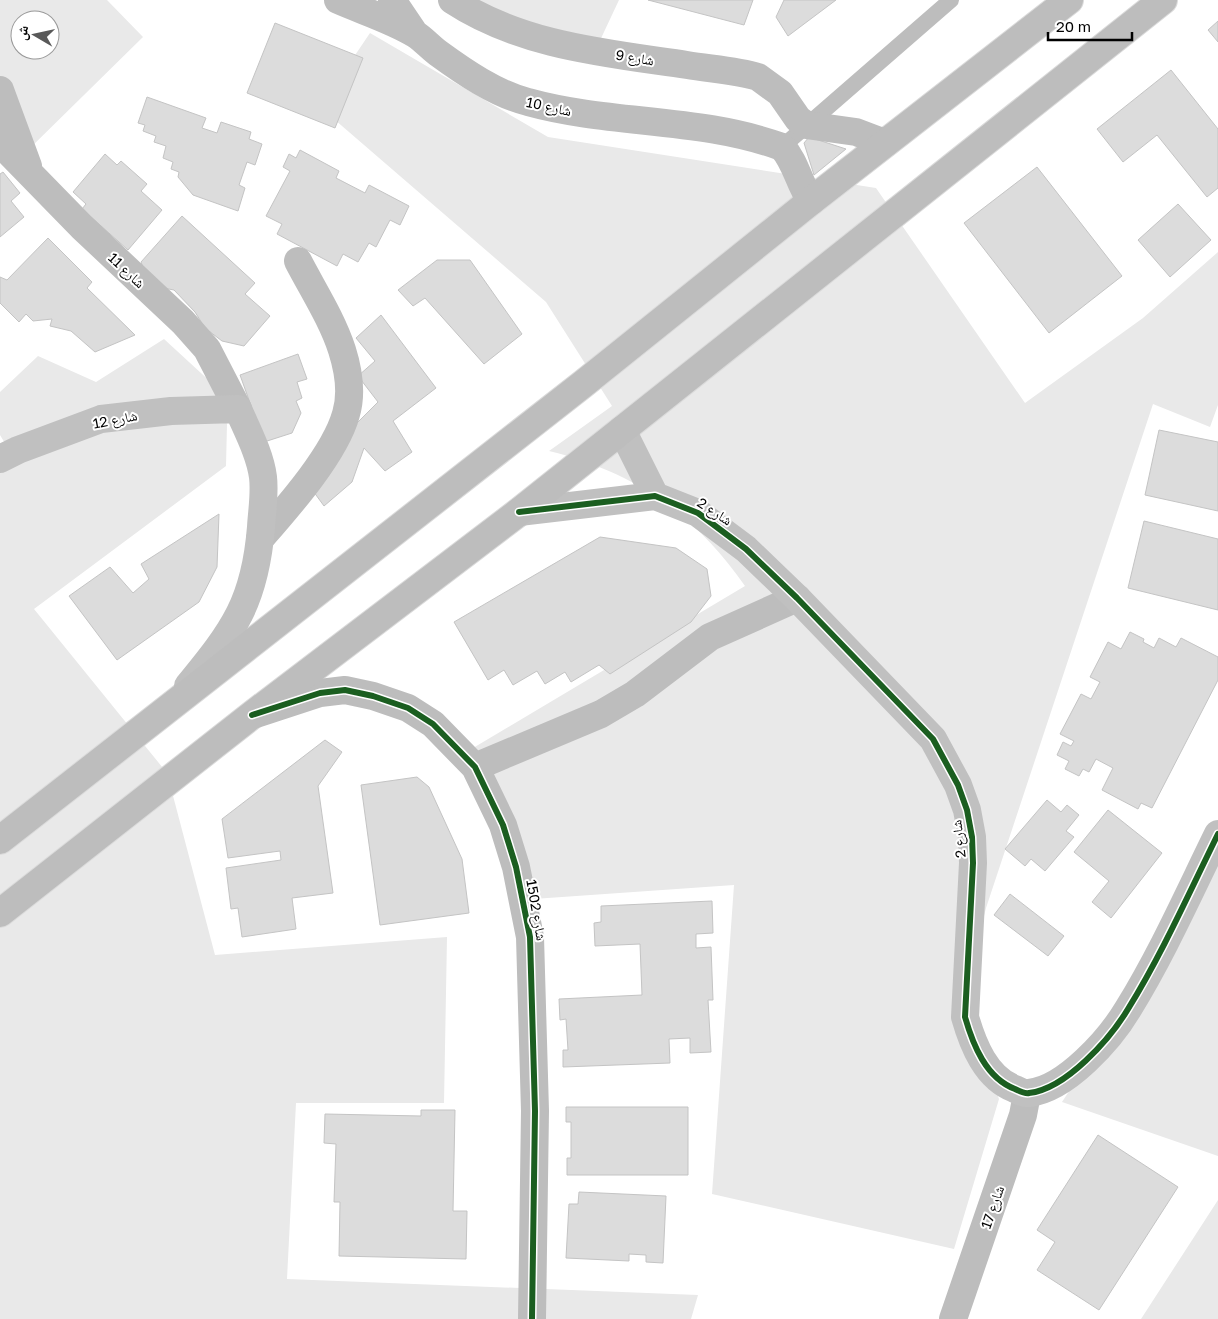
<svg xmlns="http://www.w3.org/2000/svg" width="1218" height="1319" viewBox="0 0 1218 1319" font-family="'Golos Text','Noto Naskh Arabic',sans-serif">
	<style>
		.green { fill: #e9e9e9; fill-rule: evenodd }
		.building { fill: #dcdcdc; stroke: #c4c4c4 }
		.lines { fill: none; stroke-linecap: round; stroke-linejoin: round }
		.highway-casing { stroke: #dbdbdb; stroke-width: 30 }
		.lane { stroke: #bdbdbd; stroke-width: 16 }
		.street { stroke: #bdbdbd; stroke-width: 28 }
		.secondary { stroke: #c0c0c0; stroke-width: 28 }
		.highway { stroke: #bdbdbd; stroke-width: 28 }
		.cycleway-casing { stroke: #fff; stroke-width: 9 }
		.cycleway { stroke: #1b5e20; stroke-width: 6 }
		.labels { text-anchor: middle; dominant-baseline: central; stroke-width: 4; stroke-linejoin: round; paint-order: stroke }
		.street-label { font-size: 14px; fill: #000; stroke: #fff }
	</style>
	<rect width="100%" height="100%" fill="#fff"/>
	<path class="green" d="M0 0H107L143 37 25 153 0 87ZM20 20H50V50H20Z
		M478 0H619L596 49 516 21Z
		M370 33 548 137 876 188 1025 403 1143 318 1218 252V405L1210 427 1153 404 986 908 978 940 975 1007 988 1070 999 1099 954 1249 712 1194 734 885 519 900 468 751 745 586C695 514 634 472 549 451L612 406 546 302 320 107Z
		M164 339 214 385 227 424 226 466 34 609 167 773 215 955 447 937 444 1103H296L287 1279 698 1295 691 1319H0V449L6 445 0 435V392L38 356 96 382Z
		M1218 853V1156L1062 1102 1201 890Z
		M1218 1200V1319H1141Z"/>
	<path class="building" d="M648 0H753L744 25Z
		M784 0H836L788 36 776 17Z
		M1218 21V42L1208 30Z
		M275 23 363 58 335 128 247 93Z
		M1171 70 1218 129V188L1207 197 1157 135 1123 162 1097 129Z
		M147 97 206 118 202 128 217 133 221 122 251 132 249 139 262 144 255 165 247 162 239 185 245 188 238 211 193 195 178 177 179 172 171 169 173 162 163 158 166 146 154 142 156 136 143 131 145 125 138 123Z
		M809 137 846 149 814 175 804 143Z
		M300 150 339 171 336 178 365 193 369 185 409 206 400 225 390 220 376 247 369 243 358 262 343 254 337 266 277 234 282 224 266 216 290 171 283 167 289 154 296 158Z
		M105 154 117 165 121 161 147 184 141 191 162 210 128 250 82 209 86 204 73 192Z
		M1037 167 1122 276 1049 333 964 223Z
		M3 172 20 193 11 201 24 217 0 237V174Z
		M1178 204 1211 240 1170 277 1138 240Z
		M182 216 255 283 245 294 270 316 244 346 222 341 205 328 195 312 174 290 158 287 146 275 141 262Z
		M48 238 92 282 87 288 135 335 95 352 71 331 50 326 52 319 33 321 26 314 19 322 0 303V277L7 280Z
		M437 260H470L522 334 484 364 425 298 413 306 398 290Z
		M381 315 436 388 393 421 412 452 385 471 364 448 352 482 324 506 308 484 352 428 378 402 358 376 375 361 356 338Z
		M298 354 307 379 297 382 302 398 296 401 301 413 292 433 264 442 240 375Z
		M1159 430 1218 442V511L1145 495Z
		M219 514 217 567 199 602 117 660 69 596 110 567 133 593 149 579 141 564Z
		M1144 521 1218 539V610L1128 588Z
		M600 537 676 548 707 569 711 596 691 622 610 674 599 665 571 682 565 672 545 684 537 671 513 685 504 670 488 680 454 622Z
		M1130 632 1144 639 1143 642 1154 648 1159 638 1176 647 1181 638 1218 657V680L1152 808 1141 803 1138 809 1102 790 1113 768 1096 759 1089 772 1083 769 1079 776 1065 769 1069 761 1057 755 1063 742 1071 746 1074 741 1060 734 1081 694 1091 699 1100 682 1090 677 1108 642 1121 649Z
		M325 740 342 752 318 786 333 893 292 898 296 929 242 937 238 908 231 909 226 868 281 860 280 851 228 858 222 819Z
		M417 777 429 787 462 859 469 913 380 925 361 785Z
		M1047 800 1061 812 1067 805 1079 815 1066 831 1074 837 1045 871 1031 859 1025 866 1005 849Z
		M1108 810 1162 853 1111 918 1092 902 1109 881 1074 852Z
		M1010 894 1064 936 1048 956 994 915Z
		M712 901 713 933 696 934V948L711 947 713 1000H708L711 1052 690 1053V1038L669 1039 670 1063 563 1067V1050H568L566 1019 560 1020 559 999 642 995 640 944 595 946 594 923 601 922V906Z
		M566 1107H688V1175H567V1158H571V1122H566Z
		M421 1110H455L453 1211H467L466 1259 339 1256 340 1202H334L336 1144 324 1143 325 1114 421 1116Z
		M1098 1135 1178 1187 1099 1310 1037 1270 1055 1242 1037 1230Z
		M579 1192 666 1196 663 1263 646 1262V1255L629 1254V1261L566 1258 569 1204H578Z"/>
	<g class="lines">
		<g class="highway-casing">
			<path id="highway" d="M0 840 583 384 811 201 1069 0
				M0 913 252 715 519 512 1163 0"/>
		</g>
		<path class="lane" d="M782 147 951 0"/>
		<path class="street" d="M338 0C363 11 392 20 415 34 423 39 430 47 438 53 464 72 496 94 528 102 611 125 700 117 782 147 796 162 799 184 811 201
			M392 0 415 34
			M452 0C522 46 606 53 687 65 711 69 736 70 758 77L780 93 798 119 806 125 856 132 885 143
			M0 90 28 166
			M0 143 82 227 183 322 207 349 238 409
			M260 539C288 507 335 454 346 414 352 394 348 369 342 350 332 319 313 290 298 261
			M256 714 320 693 345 690 373 696 408 708 433 724 475 767 503 825 516 867 530 937 535 1111 532 1319
			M475 767 601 714 635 694 710 637 797 598
			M953 1319 1023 1115 1027 1094"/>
		<path class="secondary" d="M622 430 655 496
			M0 459 18 450 101 419 171 411 238 409C247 430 260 454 263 477 265 494 262 510 261 527 255 602 234 630 188 686
			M519 512 655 496 698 513 746 549 797 598 933 739 958 785 967 810 972 837 973 863 965 1017C973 1045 986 1078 1015 1089 1019 1091 1025 1094 1029 1093 1066 1089 1110 1039 1128 1009 1162 954 1189 893 1218 834"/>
		<use href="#highway" class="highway"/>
		<g class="cycleway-casing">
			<path id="cycleway" d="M519 512 655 496 698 513 746 549 797 598 933 739 958 785 967 810 972 837 973 863 965 1017C973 1045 986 1078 1015 1089 1019 1091 1025 1094 1029 1093 1066 1089 1110 1039 1128 1009 1162 954 1189 893 1218 834
				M252 715 320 693 345 690 373 696 408 708 433 724 475 767 503 825 516 867 530 937 535 1111 532 1319"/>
		</g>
		<use href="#cycleway" class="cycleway"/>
	</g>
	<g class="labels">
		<g class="street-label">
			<text transform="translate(635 57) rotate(9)">شارع 9</text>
			<text transform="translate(549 106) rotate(12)">شارع 10</text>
			<text transform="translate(127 270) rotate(43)">شارع 11</text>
			<text transform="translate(115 419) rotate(-11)">شارع 12</text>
			<text transform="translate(715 511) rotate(33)">شارع 2</text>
			<text transform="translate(958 839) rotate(-97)">شارع 2</text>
			<text transform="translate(537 910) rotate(80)">شارع 1502</text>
			<text transform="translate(992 1207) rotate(-71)">شارع 17</text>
		</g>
	</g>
	<g transform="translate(35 35) rotate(279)"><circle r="24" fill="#ffffff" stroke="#999999"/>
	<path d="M0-4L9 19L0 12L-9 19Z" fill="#595959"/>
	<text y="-8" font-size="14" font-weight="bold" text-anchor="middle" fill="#000000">ش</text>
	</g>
	<path d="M1048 32v8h84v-8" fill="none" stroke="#000000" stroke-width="2.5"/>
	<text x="1056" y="32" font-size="15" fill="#000000" stroke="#ffffff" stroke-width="4" paint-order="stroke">20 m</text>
</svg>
